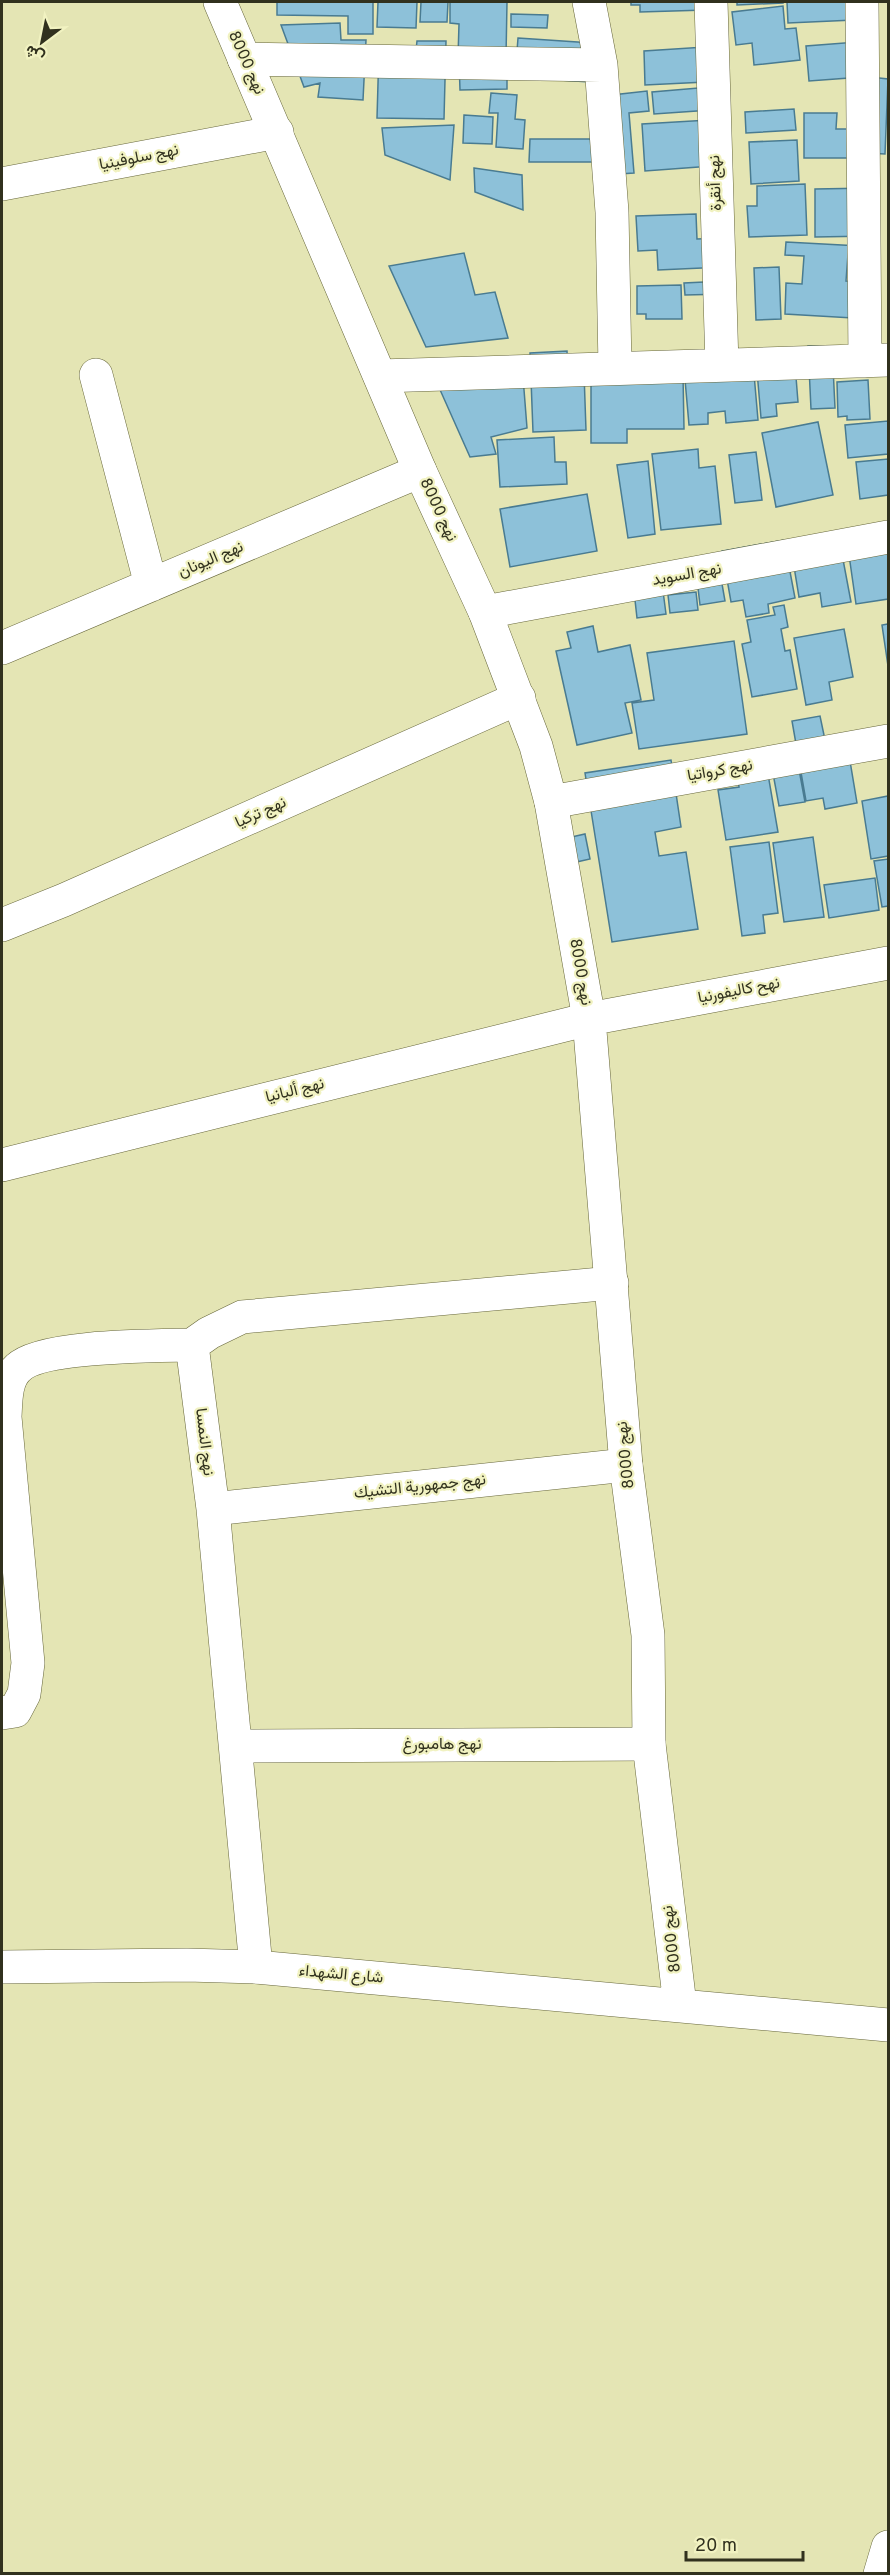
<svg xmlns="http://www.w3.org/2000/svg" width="890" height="2575" viewBox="0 0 890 2575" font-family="Overpass,Vazirmatn,sans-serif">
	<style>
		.building { fill: #8dc1d9; stroke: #497b91; stroke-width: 1.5 }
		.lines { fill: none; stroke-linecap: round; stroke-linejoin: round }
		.minor-casing { stroke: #67673b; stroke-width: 34 }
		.tertiary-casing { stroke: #67673b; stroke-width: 34 }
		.minor { stroke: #fff; stroke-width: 33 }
		.tertiary { stroke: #fff; stroke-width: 33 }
		.labels { text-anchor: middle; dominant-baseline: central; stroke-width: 4.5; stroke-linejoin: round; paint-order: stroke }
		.street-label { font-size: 16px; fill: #31311e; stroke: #f1f2c1 }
	</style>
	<rect width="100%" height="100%" fill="#e4e5b4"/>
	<path class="building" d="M277 2H373V34H348V16L277 15Z
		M378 2H417L416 28 377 27Z
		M421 2H448L447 22H420Z
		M450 2H507L506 57H458L459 24 450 23Z
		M631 2H706V10L640 12V5H631Z
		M737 2H783V3L737 5Z
		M787 2H854V20L788 23Z
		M783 6 785 29 796 28 800 60 754 65 752 43 736 45 732 12Z
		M511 14 548 15 547 28 511 27Z
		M340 23 341 40H366L363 100 318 97 320 83 304 87 281 25Z
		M518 38 592 43 589 82 515 77Z
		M417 41H446L444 119 377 118 379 49 416 50Z
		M857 42 849 78 809 81 806 46Z
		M705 47 706 82 645 85 644 51Z
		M507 59V89L460 90 459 60Z
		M870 77 888 79 885 154 866 153Z
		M710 87 711 110 654 114 652 92Z
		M647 91 649 111 629 113 634 173 619 174 612 95Z
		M491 93 517 95 515 119 525 120 523 149 496 147 498 113H489Z
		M794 109 796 130 746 133 745 112Z
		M804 113H837L836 129H858L859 158H804Z
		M464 115 493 117 492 144 463 143Z
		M709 120 712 166 645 171 642 124Z
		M454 125 450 180 385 155 382 128Z
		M530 139H602L603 162H529Z
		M797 140 799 181 751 184 749 142Z
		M474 168 522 175 523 210 475 192Z
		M805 184 807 235 749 237 747 206H757V186Z
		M871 188 872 236 815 237V189Z
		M696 214 697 239 722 238 724 267 658 270 657 250 638 251 636 216Z
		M786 242 860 246V254H848L846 281 872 283 870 319 785 314 786 283 802 284 804 256 785 255Z
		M464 253 475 295 495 292 508 338 426 347 389 266Z
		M779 267 781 319 756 320 754 268Z
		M725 281 726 294 685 295 684 283Z
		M681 285 682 319H646V314H637V286Z
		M808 346H832L835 408 811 409Z
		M567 351 568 374 584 373 586 430 533 432 530 353Z
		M752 351 758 420 726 423 725 411 708 413V424L689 425 683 357Z
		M794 352 798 402 776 404 777 416 761 418 757 371Z
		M683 375 684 429H627V443H591V376Z
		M523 377 527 428 491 437 496 454 470 457 437 383Z
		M868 380 870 419 847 420V416L838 417 837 382Z
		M888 421V454L848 458 845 425Z
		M818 422 833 495 776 507 762 433Z
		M554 437 555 462H566L567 484 500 487 497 440Z
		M698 449 699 468 715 466 721 524 661 530 652 454Z
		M756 452 762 500 735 503 729 455Z
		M888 459V495L860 499 856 462Z
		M648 461 655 534 628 538 617 465Z
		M587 494 597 551 510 567 500 509Z
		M838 533 851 602 822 607 820 593 799 597 790 542Z
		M784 540 795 598 768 604 769 613 746 617 743 600 731 602 722 551Z
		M888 542V599L856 604 848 548Z
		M718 561 725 601 700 605 698 588Z
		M663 591 666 614 637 618 635 600Z
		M696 592 698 610 670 613 668 595Z
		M784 605 788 627 781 629 785 651 790 650 797 689 752 697 742 644 751 642 747 620 775 615 773 607Z
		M888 624V666L882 625Z
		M593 626 598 652 630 645 641 700 625 703 632 733 577 745 556 651 571 648 567 632Z
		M844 629 853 677 829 682 832 700 806 705 794 638Z
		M734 641 747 734 639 749 632 703 654 700 647 653Z
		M820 716 825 740 846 737 857 803 825 809 823 798 806 801 792 721Z
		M764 751 778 832 726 840 718 790 739 787 734 756Z
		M671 760 681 827 655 832 659 856 686 852 698 929 612 942 585 773Z
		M798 764 805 802 779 806 772 768Z
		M888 796V856L871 859 862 801Z
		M585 834 590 859 572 863 567 838Z
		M813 837 824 917 784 922 773 843Z
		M769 842 778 913 763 915 765 933 742 936 730 847Z
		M888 859V906L882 907 874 861Z
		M875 878 879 910 829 918 824 885Z"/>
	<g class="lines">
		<g class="minor-casing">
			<path id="minor" d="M589 2 601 65 612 212 615 367
				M711 2 722 365
				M862 2 865 361
				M244 59 601 65
				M2 184 277 132
				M96 375 151 585
				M380 376 888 360
				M485 612 888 537
				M2 648 420 471
				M551 802 888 741
				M2 925 64 900 519 698
				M2 1165 589 1019
				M213 1509 626 1465
				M2 1713 15 1711 24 1694 28 1663 5 1417C6 1401 5 1380 18 1368 41 1345 157 1346 192 1345
				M236 1746 649 1744
				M256 1967 213 1509 192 1345 209 1333 242 1317 612 1283
				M880 2574 888 2547"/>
		</g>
		<g class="tertiary-casing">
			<path id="tertiary" d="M220 2 420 471 485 612 536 746 551 802 589 1019 626 1465 648 1635 649 1744 680 2005
				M589 1019 888 963
				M2 1967 187 1965 256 1967 888 2025"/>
		</g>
		<use href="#minor" class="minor"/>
		<use href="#tertiary" class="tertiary"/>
	</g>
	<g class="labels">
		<g class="street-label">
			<text transform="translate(246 63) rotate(66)">نهج 8000</text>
			<text transform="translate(139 158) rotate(-11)">نهج سلوفينيا</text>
			<text transform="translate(716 183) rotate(-92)">نهج أنقرة</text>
			<text transform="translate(438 510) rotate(65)">نهج 8000</text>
			<text transform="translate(211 560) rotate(-23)">نهج اليونان</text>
			<text transform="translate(687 575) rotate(-10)">نهج السويد</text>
			<text transform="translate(720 771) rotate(-10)">نهج كرواتيا</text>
			<text transform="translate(261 813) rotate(-24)">نهج تركيا</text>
			<text transform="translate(580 972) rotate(80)">نهج 8000</text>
			<text transform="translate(739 991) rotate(-11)">نهح كاليفورنيا</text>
			<text transform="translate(295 1091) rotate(-14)">نهج ألبانيا</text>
			<text transform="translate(204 1442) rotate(83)">نهج النمسا</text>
			<text transform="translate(626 1455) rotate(-96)">نهج 8000</text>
			<text transform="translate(420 1487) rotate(-6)">نهج جمهورية التشيك</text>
			<text x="442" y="1745">نهج هامبورغ</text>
			<text transform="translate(672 1939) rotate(-97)">نهج 8000</text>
			<text transform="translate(341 1975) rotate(5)">شارع الشهداء</text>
		</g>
	</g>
	<rect width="890" height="2575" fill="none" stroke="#31311e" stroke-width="6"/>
	<g transform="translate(42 42) rotate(212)" stroke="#f1f2c1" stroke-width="4.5" paint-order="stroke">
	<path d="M0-4.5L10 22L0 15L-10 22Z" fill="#31311e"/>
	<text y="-9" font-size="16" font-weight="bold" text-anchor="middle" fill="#31311e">ش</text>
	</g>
	<path d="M686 2551v9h117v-9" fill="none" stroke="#31311e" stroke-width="3"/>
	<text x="695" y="2551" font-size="18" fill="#31311e" stroke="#f1f2c1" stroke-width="4.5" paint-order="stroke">20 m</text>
</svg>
